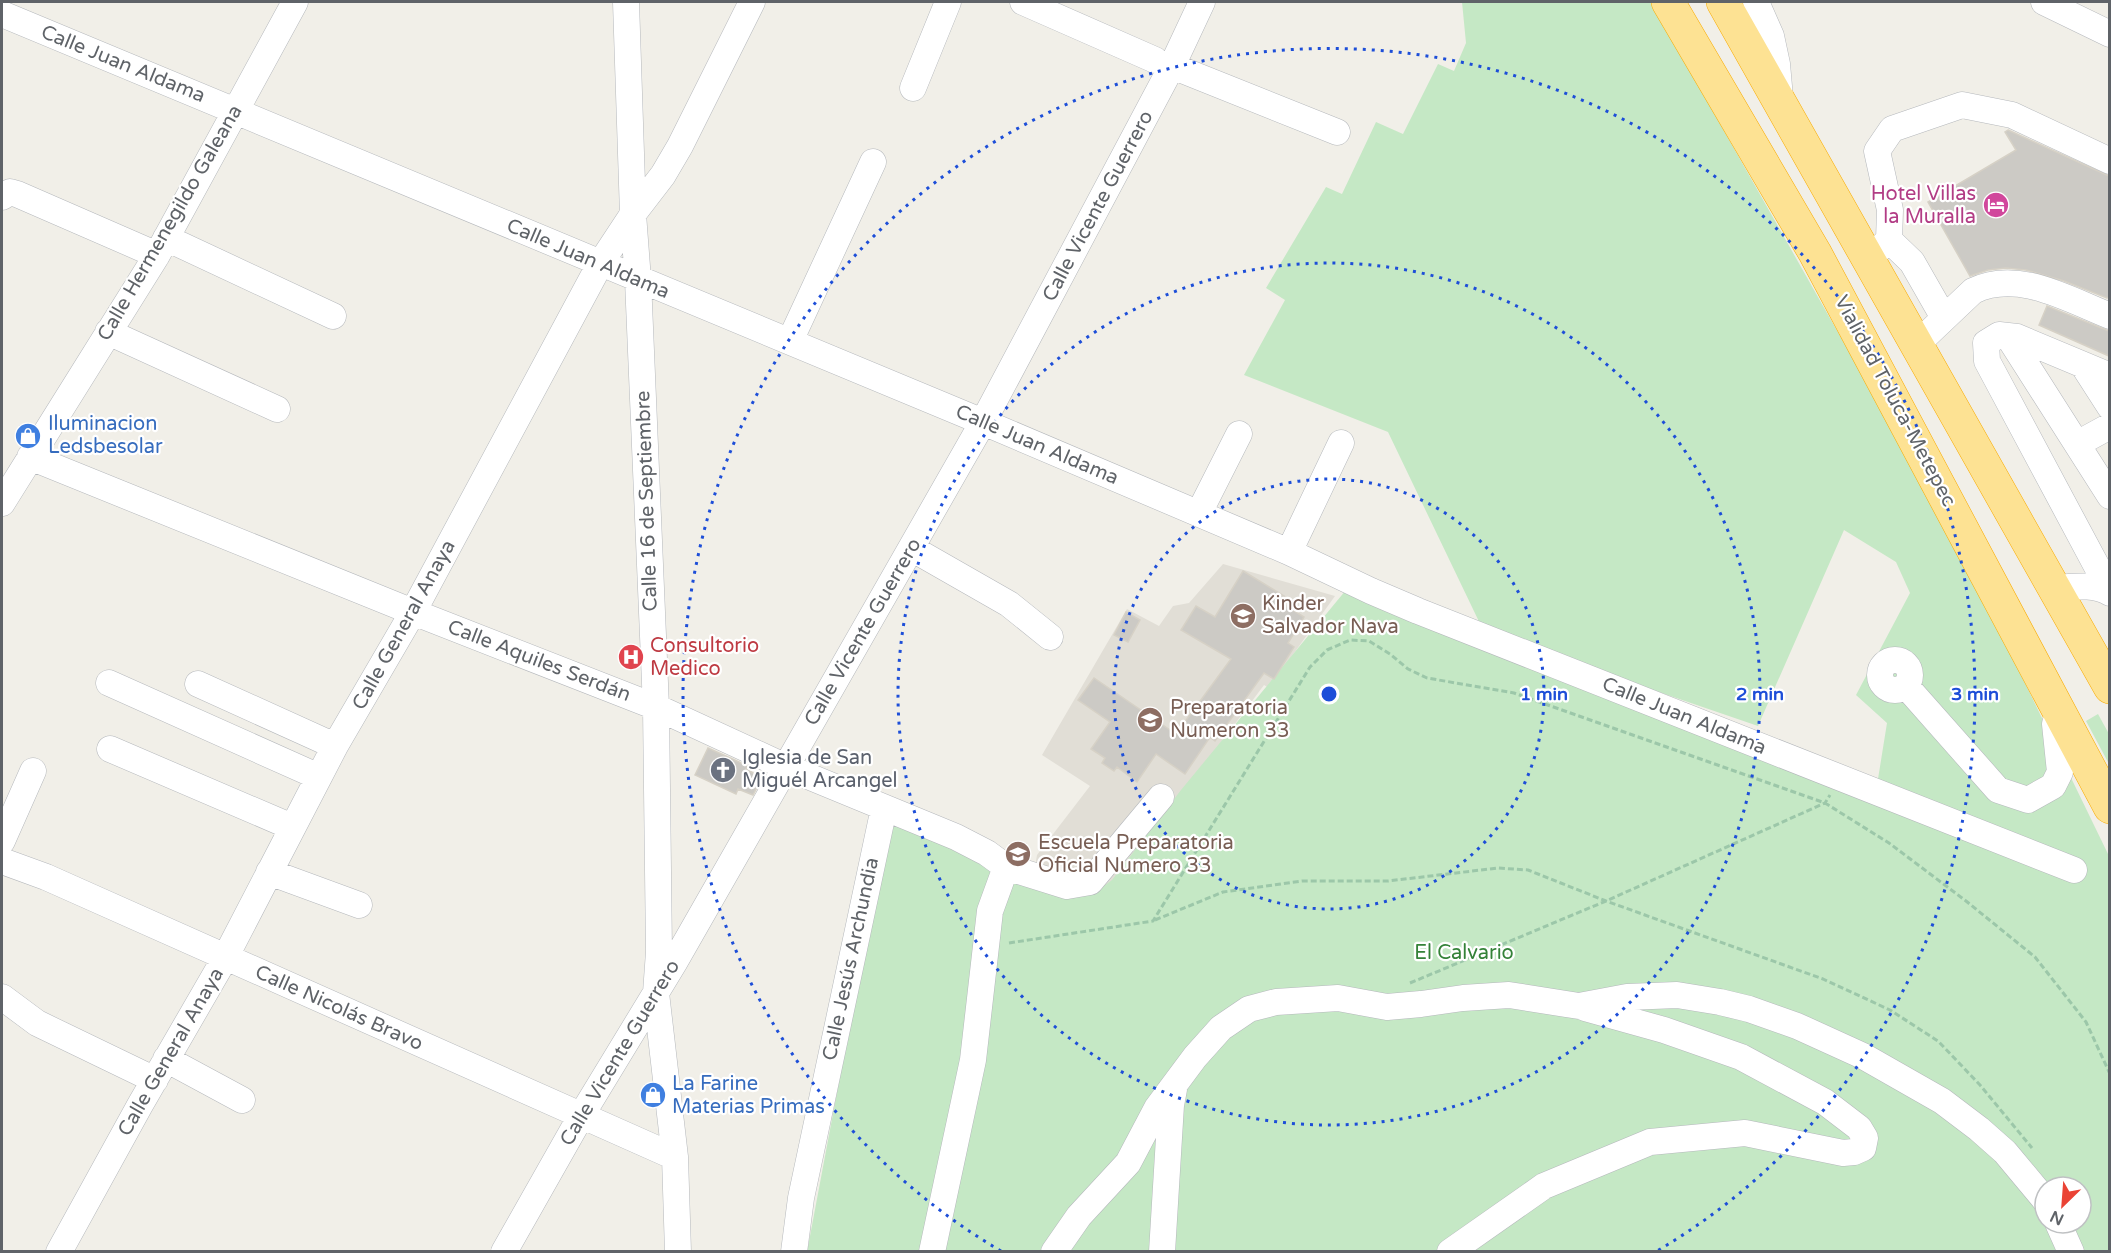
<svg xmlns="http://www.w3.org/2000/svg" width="2111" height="1253" viewBox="0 0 2111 1253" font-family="'Varela Round',sans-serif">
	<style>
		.education { fill: #e1ded6 }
		.green { fill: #c5e8c5; fill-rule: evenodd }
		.building { fill: #cccac5; stroke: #d6d1c6; stroke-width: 1.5 }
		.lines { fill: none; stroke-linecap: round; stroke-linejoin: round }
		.minor-casing { stroke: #b5b8bc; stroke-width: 27 }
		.highway-casing { stroke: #f9ab00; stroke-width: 34 }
		.path { stroke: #9cc7a9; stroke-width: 3; stroke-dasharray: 6 3; stroke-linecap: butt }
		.minor { stroke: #fff; stroke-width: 26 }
		.highway { stroke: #fde293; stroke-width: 33 }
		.ring { fill: none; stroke: #1d4ed8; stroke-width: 3; stroke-dasharray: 3 6 }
		.labels { text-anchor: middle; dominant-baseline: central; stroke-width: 4.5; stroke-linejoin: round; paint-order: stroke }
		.street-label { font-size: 20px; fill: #5f6368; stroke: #fff }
		.hotel-label { font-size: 20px; fill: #b23c85; stroke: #fff; text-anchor: end }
		.shop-label { font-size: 20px; fill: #366cbe; stroke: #fff; text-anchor: start }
		.education-label { font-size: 20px; fill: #785e54; stroke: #fff; text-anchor: start }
		.health-label { font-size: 20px; fill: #be3a42; stroke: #fff; text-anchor: start }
		.worship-label { font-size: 20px; fill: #5b616d; stroke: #fff; text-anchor: start }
		.park-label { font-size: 20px; fill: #348238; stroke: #fff }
		.centre { fill: #1d4ed8; stroke: #fff; stroke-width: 3 }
		.ring-label { font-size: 18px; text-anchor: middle; font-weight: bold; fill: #1d4ed8; stroke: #fff; stroke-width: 4.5; stroke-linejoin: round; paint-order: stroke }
	</style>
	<rect width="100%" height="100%" fill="#f1efe8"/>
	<path class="education" d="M1223 564 1335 596 1269 688 1264 685 1136 856 1115 879 1102 889 1033 879 1037 855 1090 786 1042 755 1127 609 1159 626 1173 606 1189 603Z"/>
	<path class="green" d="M1462 2H1651L1955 539 2109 856V1251L807 1252 889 816 1101 888 1112 880 1181 790 1346 590 1878 779 1887 723 1856 695 1910 593 1896 562 1844 530 1758 726 1484 632 1388 432 1244 375 1285 300 1266 288 1326 187 1342 194 1376 122 1403 134 1438 64 1454 71 1466 43ZM2045 1187H2081V1223H2045Z
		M2098 714 2109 734V764L2086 721Z"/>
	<path class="building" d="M2008 130 2109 176V297L2107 298 2064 281 2026 270 2006 268 1988 270 1970 276 1928 202 2016 150 2005 132Z
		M2047 306 2109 331V356L2039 325Z
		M1243 571 1284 596 1280 602 1304 617 1288 643 1294 647 1274 679 1264 673 1215 741 1210 737 1185 774 1156 754 1137 782 1117 767 1114 771 1102 763 1105 758 1091 749 1110 722 1078 700 1094 678 1176 734 1231 659 1181 630 1196 606 1215 617Z
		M1126 612 1140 620 1128 642 1114 635Z
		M708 748 748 766 746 769 762 778 753 795 738 789 736 794 695 775Z"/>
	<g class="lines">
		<g class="minor-casing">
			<path id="minor" d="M626 2 633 214 638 280 656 707 659 952 656 993 675 1157 678 1252
				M1023 2 1155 60
				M1756 2 1771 36 1777 64 1780 98
				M2044 2 2110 34
				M2 14 983 422 1289 552 1371 591 1418 611 2074 870
				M1172 66 1337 132
				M913 88 948 2
				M2 197 10 192 17 194 157 255
				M166 238 333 316
				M1889 240 1912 262 1944 318
				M1868 259 1889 240 1890 210 1877 151 1892 129 1962 105 2012 115 2110 161
				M108 332 277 409
				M2008 336 2110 496
				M790 341 873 162
				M1916 345 1973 291C2018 269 2067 299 2110 316
				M2083 365 2110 407
				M2110 376 2017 337 1999 335 1986 343 1987 361 2110 591
				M2077 444 2110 426
				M30 457 413 612 656 707 786 767 956 837 987 853 1006 867 1067 886 1090 882 1161 797
				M2 503 157 255 295 2
				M1199 513 1239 434
				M911 548 1009 604 1050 637
				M1289 552 1341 443
				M2054 588C2072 587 2094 583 2110 593
				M1880 675a15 15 0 1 1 30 0a15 15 0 1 1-30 0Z
				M109 683 319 777
				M198 684 335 746
				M1906 686 1998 790 2028 800 2053 786 2060 772 2055 724 2059 711
				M110 749 292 827
				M2 841 33 771
				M2 861 46 877 675 1157
				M269 872 359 905
				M2 997 37 1023 155 1080
				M166 1059 242 1100
				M2058 1223 2071 1252
				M59 1252 140 1105 225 958 335 746 413 612 600 264 633 214 663 175 680 146 752 2
				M504 1252 581 1116 674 963 983 422 1172 66 1202 2
				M794 1252 801 1198 884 808
				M932 1252 973 1060 990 911 1006 867
				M1054 1252 1079 1216 1128 1163 1157 1108 1195 1057 1221 1028 1249 1009 1276 1002 1338 998 1387 1007 1421 1004 1463 998 1509 995 1579 1006 1627 997 1677 995 1720 1002 1749 1009 1797 1026 1863 1056 1942 1101 1979 1129 2005 1152 2045 1200
				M1162 1252 1171 1105 1174 1089
				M1450 1252 1544 1186 1650 1142 1745 1133 1843 1153 1854 1152 1863 1148 1865 1138 1859 1128 1825 1102 1741 1057 1664 1030 1585 1008"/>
		</g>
		<g class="highway-casing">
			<path id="highway" d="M1668 2 1815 253 2110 807
				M1723 2 2110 687"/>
		</g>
		<path class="path" d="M1155 920 1223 892 1302 881H1388L1498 868 1528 870 1606 901 1823 979 1890 1010 1938 1041 1980 1085 2032 1148
			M1009 943 1153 921 1310 667 1327 650 1350 640 1369 641 1390 654 1408 669 1427 678 1514 693 1825 803 1889 843 1966 901 2035 957 2086 1022 2110 1074
			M1410 983 1606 901 1825 803 1830 795"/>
		<use href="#minor" class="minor"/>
		<use href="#highway" class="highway"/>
	</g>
	<g class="ring">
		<circle cx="1329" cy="694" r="215"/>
		<circle cx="1329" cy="694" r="431"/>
		<path d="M1001 1251A646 646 0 1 1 1657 1251"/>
	</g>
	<defs>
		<g id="hotel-disc" transform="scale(1.35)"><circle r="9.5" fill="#d1479c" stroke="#fff"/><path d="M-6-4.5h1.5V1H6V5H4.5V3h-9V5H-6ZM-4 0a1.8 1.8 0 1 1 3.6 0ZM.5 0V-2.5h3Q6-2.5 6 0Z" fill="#fff"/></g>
		<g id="shop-disc" transform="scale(1.35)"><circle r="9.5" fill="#3f7fe0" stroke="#fff"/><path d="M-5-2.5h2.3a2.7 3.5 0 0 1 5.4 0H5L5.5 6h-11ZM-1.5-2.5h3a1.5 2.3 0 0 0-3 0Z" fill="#fff"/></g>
		<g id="school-disc" transform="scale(1.35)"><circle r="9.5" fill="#8d6e63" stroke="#fff"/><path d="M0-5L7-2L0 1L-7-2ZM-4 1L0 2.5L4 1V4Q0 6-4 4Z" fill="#fff"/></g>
		<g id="hospital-disc" transform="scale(1.35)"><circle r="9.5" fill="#e0444e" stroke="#fff"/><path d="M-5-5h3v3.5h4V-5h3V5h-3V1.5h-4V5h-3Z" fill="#fff"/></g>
		<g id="church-disc" transform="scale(1.35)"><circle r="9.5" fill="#6b7280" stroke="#fff"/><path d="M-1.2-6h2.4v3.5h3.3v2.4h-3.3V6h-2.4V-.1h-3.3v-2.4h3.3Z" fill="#fff"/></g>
	</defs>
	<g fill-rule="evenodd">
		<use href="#hotel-disc" x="1996" y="205"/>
		<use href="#shop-disc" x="28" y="436"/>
		<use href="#school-disc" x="1243" y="616"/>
		<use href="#hospital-disc" x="631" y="657"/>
		<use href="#school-disc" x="1150" y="720"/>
		<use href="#church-disc" x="723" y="770"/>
		<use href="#school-disc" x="1018" y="854"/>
		<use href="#shop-disc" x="653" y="1095"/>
	</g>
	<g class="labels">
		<g class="street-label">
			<text transform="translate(123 64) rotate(22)">Calle Juan Aldama</text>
			<text transform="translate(1098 206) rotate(-62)">Calle Vicente Guerrero</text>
			<text transform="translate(170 223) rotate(-60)">Calle Hermenegildo Galeana</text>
			<text transform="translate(588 259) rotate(23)">Calle Juan Aldama</text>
			<text transform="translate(1895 401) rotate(62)">Vialidad Toluca-Metepec</text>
			<text transform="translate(1037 445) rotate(23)">Calle Juan Aldama</text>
			<text transform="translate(647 501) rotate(-92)">Calle 16 de Septiembre</text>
			<text transform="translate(404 625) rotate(-61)">Calle General Anaya</text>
			<text transform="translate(863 632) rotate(-60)">Calle Vicente Guerrero</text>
			<text transform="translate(539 661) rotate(21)">Calle Aquiles Serdán</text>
			<text transform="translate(1684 716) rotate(22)">Calle Juan Aldama</text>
			<text transform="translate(851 959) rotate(-78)">Calle Jesús Archundia</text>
			<text transform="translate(339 1008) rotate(24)">Calle Nicolás Bravo</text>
			<text transform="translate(171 1052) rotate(-60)">Calle General Anaya</text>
			<text transform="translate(620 1053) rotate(-59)">Calle Vicente Guerrero</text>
		</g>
		<g class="hotel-label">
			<text x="1976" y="194">Hotel Villas<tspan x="1976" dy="23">la Muralla</tspan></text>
		</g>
		<g class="shop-label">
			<text x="48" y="424">Iluminacion<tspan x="48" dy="23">Ledsbesolar</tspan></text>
			<text x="672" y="1084">La Farine<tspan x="672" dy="23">Materias Primas</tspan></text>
		</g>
		<g class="education-label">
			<text x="1262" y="604">Kinder<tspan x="1262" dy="23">Salvador Nava</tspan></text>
			<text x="1170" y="708">Preparatoria<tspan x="1170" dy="23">Numeron 33</tspan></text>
			<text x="1038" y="843">Escuela Preparatoria<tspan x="1038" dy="23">Oficial Numero 33</tspan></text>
		</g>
		<g class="health-label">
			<text x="650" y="646">Consultorio<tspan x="650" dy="23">Medico</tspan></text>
		</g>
		<g class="worship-label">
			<text x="742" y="758">Iglesia de San<tspan x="742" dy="23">Miguél Arcangel</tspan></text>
		</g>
		<g class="park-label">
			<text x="1464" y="953">El Calvario</text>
		</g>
	</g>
	<circle cx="1329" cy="694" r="9" class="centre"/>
	<g class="ring-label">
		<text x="1544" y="700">1 min</text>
		<text x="1760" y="700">2 min</text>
		<text x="1975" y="700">3 min</text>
	</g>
	<rect width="2111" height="1253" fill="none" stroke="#5f6368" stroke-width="6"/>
	<g transform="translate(2063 1205) rotate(205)"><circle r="28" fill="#ffffff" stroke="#bfc1c3" stroke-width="1.5"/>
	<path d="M0-4.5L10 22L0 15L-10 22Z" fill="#ea4335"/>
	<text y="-9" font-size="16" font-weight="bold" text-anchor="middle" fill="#5f6368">N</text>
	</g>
</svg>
